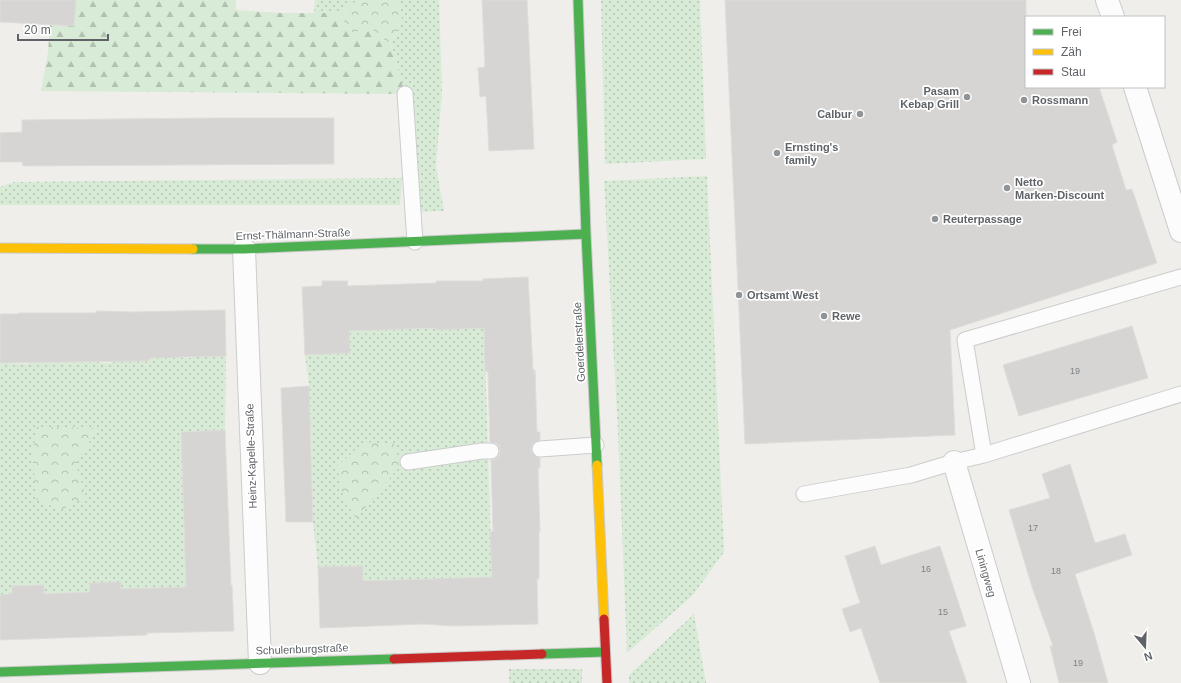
<svg xmlns="http://www.w3.org/2000/svg" width="1181" height="683" viewBox="0 0 1181 683" font-family="Arial,sans-serif">
	<style>
		.grass { fill: url(#grass-dots) }
		.forest { fill: url(#forest-firs) }
		.park { fill: url(#park-crowns) }
		.building { fill: #d6d5d3; stroke: #deddd9 }
		.lines { fill: none; stroke-linecap: round; stroke-linejoin: round }
		.lane-casing { stroke: #cbcccc; stroke-width: 17 }
		.street-casing { stroke: #cbcccc; stroke-width: 24 }
		.fast-casing { stroke: #cacacb; stroke-width: 11 }
		.slow-casing { stroke: #cacacb; stroke-width: 11 }
		.jam-casing { stroke: #cacacb; stroke-width: 11 }
		.lane { stroke: #fdfcfc; stroke-width: 15 }
		.street { stroke: #fdfcfc; stroke-width: 22 }
		.fast { stroke: #4caf50; stroke-width: 9 }
		.slow { stroke: #ffc107; stroke-width: 9 }
		.jam { stroke: #c62828; stroke-width: 9 }
		.poi-dot { fill: #919496; stroke: #fff; stroke-width: 1.5 }
		.labels { text-anchor: middle; dominant-baseline: central; stroke-width: 3.5; stroke-linejoin: round; paint-order: stroke }
		.number-label { font-size: 9px; fill: #7e8184 }
		.poi-label { font-size: 11px; font-weight: bold; fill: #5f6368; stroke: #fff; text-anchor: start }
		.street-label { font-size: 11px; fill: #5f6368; stroke: #fff }
	</style>
	<defs>
		<pattern id="grass-dots" width="8" height="8" patternUnits="userSpaceOnUse"><rect width="8" height="8" fill="#d8ebd6"/><path d="M2 2h.1M6 6h.1" fill="none" stroke="#b2c2b1" stroke-width="1.8" stroke-linecap="round"/></pattern>
		<pattern id="forest-firs" width="22" height="20" patternUnits="userSpaceOnUse"><rect width="22" height="20" fill="#d8ebd6"/><path d="M5 1l3.5 6h-7zM16 11l3.5 6h-7z" fill="#b2c2b1"/></pattern>
		<pattern id="park-crowns" width="20" height="18" patternUnits="userSpaceOnUse"><rect width="20" height="18" fill="#d8ebd6"/><path d="M2 6a3 3 0 1 1 6 0M12 15a3 3 0 1 1 6 0" fill="none" stroke="#b2c2b1"/></pattern>
	</defs>
	<rect width="100%" height="100%" fill="#efeeea"/>
	<path class="grass" d="M315 0H358L338 13H314Z
		M399 0H439L442 91 436 166 444 211 413 212 405 94 391 45 402 21Z
		M601 0H700L706 159 605 164Z
		M707 176 724 552 693 595 627 653 618 431 604 181Z
		M402 178 400 205H0V187L14 182Z
		M484 327 492 577 363 581V566L318 567 313 522 309 386 305 355 349 353V331L436 328 437 330H452V328Z
		M192 356H226L225 430 181 432 186 587 143 588V590L121 591 89 584 90 592 44 594 43 585 12 586V594L0 595V363L28 364V363L100 362V363H112V362L148 361 149 357H181V358H192Z
		M694 614 706 683H629V675Z
		M509 669H582V683H509Z"/>
	<path class="forest" d="M76 0H236V10L282 13H338L352 32 373 30 391 45 405 94 41 91 48 52 50 25 74 26Z"/>
	<path class="park" d="M358 0H399L402 21 391 45 373 30 352 32 338 13Z
		M37 427 98 428 76 464 86 497 61 510 37 500 32 455Z
		M364 442 394 444 401 465 356 519 343 496 337 466Z"/>
	<path class="building" d="M0 0H76L74 26 0 22Z
		M482 0H527L534 149 489 151 486 96 480 97 478 68 485 67Z
		M725 0H1026V87H1099L1117 142 1112 145 1126 190 1132 189 1157 263 950 330 955 435 745 444Z
		M217 118H334V164L23 166 22 162H0V133L22 132V120Z
		M528 277 533 370H535L537 432H540V440L535 442 532 445 531 449 533 454 540 458V468H538L540 531 539 532V579H537L538 624 453 626 424 624 320 628 318 567 363 566V581L492 577 490 532 493 531 491 460 495 459 499 456 500 451 499 446 496 443 490 442 488 372 485 371 484 328 436 330V328L349 331 350 353 305 355 302 287 322 286V281H348L347 286 436 283V281H483V279Z
		M225 310 226 356 149 358V361L0 363V314H18V313H96V311L133 312Z
		M1132 326 1148 378 1019 416 1003 365Z
		M309 386 313 522H286L281 388Z
		M225 430 231 586 232 585 234 631 147 633V635L0 640V595L12 594V586L44 585V594L90 592 89 583 121 582V589L186 587 181 432Z
		M1070 464 1095 543 1125 534 1132 555 1075 574 1095 636 1108 683H1059L1050 646H1053L1032 587 1009 510 1050 498 1042 474Z
		M875 546 881 565 940 546 966 626 949 631 967 683H880L861 628 850 632 842 609 860 603 845 556Z"/>
	<g class="lines">
		<g class="lane-casing">
			<path id="lane" d="M405 94 415 242
				M1181 277 965 340 984 455 1181 394
				M540 449 596 445
				M408 462 482 451H491
				M804 494 911 475 954 462 984 455"/>
		</g>
		<g class="street-casing">
			<path id="street" d="M1107 0 1113 17
				M1135 87 1181 231
				M244 249 260 663
				M954 462 1019 683"/>
		</g>
		<g class="fast-casing">
			<path id="fast" d="M578 0 586 234 597 465
				M193 249H244L586 234
				M542 654 605 652
				M0 672 394 659"/>
		</g>
		<g class="slow-casing">
			<path id="slow" d="M0 248 193 249
				M597 465 604 619"/>
		</g>
		<g class="jam-casing">
			<path id="jam" d="M604 619 607 683
				M394 659 542 654"/>
		</g>
		<use href="#lane" class="lane"/>
		<use href="#street" class="street"/>
		<use href="#fast" class="fast"/>
		<use href="#slow" class="slow"/>
		<use href="#jam" class="jam"/>
	</g>
	<g class="poi-dot">
		<circle cx="967" cy="97" r="4"/>
		<circle cx="1024" cy="100" r="4"/>
		<circle cx="860" cy="114" r="4"/>
		<circle cx="777" cy="153" r="4"/>
		<circle cx="1007" cy="188" r="4"/>
		<circle cx="935" cy="219" r="4"/>
		<circle cx="739" cy="295" r="4"/>
		<circle cx="824" cy="316" r="4"/>
	</g>
	<g class="labels">
		<g class="number-label">
			<text x="1075" y="371">19</text>
			<text x="1033" y="528">17</text>
			<text x="926" y="569">16</text>
			<text x="1056" y="571">18</text>
			<text x="943" y="612">15</text>
			<text x="1078" y="663">19</text>
		</g>
		<g class="poi-label">
			<text x="959" y="91" text-anchor="end">Pasam<tspan x="959" dy="13">Kebap Grill</tspan></text>
			<text x="1032" y="100">Rossmann</text>
			<text x="852" y="114" text-anchor="end">Calbur</text>
			<text x="785" y="147">Ernsting's<tspan x="785" dy="13">family</tspan></text>
			<text x="1015" y="182">Netto<tspan x="1015" dy="13">Marken-Discount</tspan></text>
			<text x="943" y="219">Reuterpassage</text>
			<text x="747" y="295">Ortsamt West</text>
			<text x="832" y="316">Rewe</text>
		</g>
		<g class="street-label">
			<text transform="translate(293 234) rotate(-2)">Ernst-Thälmann-Straße</text>
			<text transform="translate(579 342) rotate(-93)">Goerdelerstraße</text>
			<text transform="translate(251 456) rotate(-92)">Heinz-Kapelle-Straße</text>
			<text transform="translate(986 573) rotate(74)">Liningweg</text>
			<text transform="translate(302 649) rotate(-2)">Schulenburgstraße</text>
		</g>
	</g>
	<rect x="1025" y="16" width="140" height="72" fill="#ffffff" stroke="#bfc1c3"/>
	<rect x="1033" y="29" width="20" height="6" fill="#4caf50" stroke="#bfc1c3"/>
	<text x="1061" y="36" font-size="12" fill="#5f6368">Frei</text>
	<rect x="1033" y="49" width="20" height="6" fill="#ffc107" stroke="#bfc1c3"/>
	<text x="1061" y="56" font-size="12" fill="#5f6368">Zäh</text>
	<rect x="1033" y="69" width="20" height="6" fill="#c62828" stroke="#bfc1c3"/>
	<text x="1061" y="76" font-size="12" fill="#5f6368">Stau</text>
	<g transform="translate(1145 647) rotate(161)" stroke="#ffffff" stroke-width="3" paint-order="stroke">
	<path d="M0-3L7 15L0 10L-7 15Z" fill="#5f6368"/>
	<text y="-6" font-size="11" font-weight="bold" text-anchor="middle" fill="#5f6368">N</text>
	</g>
	<path d="M18 34v6h90v-6" fill="none" stroke="#5f6368" stroke-width="2"/>
	<text x="24" y="34" font-size="12" fill="#5f6368" stroke="#ffffff" stroke-width="3" paint-order="stroke">20 m</text>
</svg>
